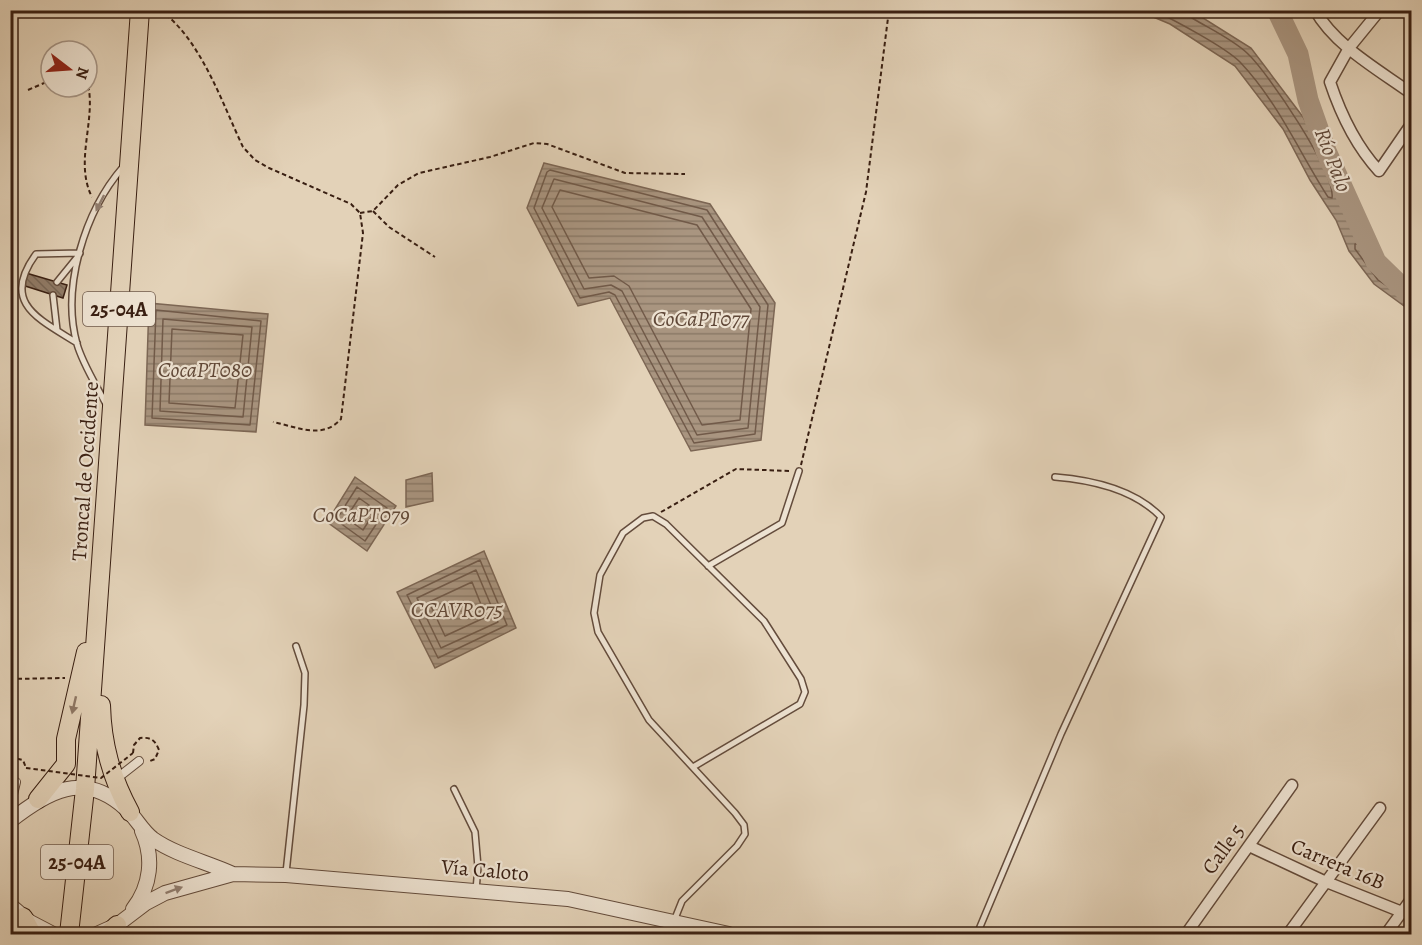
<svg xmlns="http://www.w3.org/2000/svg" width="1422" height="945" viewBox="0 0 1422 945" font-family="Alegreya,serif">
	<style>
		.water { fill: url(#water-rules); stroke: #7c6654; stroke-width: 1.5 }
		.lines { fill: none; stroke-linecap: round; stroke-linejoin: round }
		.shore { stroke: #715a49; stroke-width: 1.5 }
		.river { stroke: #a99580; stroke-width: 21 }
		.building { fill: url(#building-back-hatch); stroke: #391f12; stroke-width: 1.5 }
		.service-casing { stroke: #644c3c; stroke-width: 8 }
		.pedestrian-casing { stroke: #644c3c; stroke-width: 10 }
		.minor-casing { stroke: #644c3c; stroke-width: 13 }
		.tertiary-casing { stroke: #644c3c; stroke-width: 16 }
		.trunk-casing { stroke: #391f12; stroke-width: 20 }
		.path { stroke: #391f12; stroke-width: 2; stroke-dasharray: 4.5 3; stroke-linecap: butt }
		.service { stroke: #ede2d1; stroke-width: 5 }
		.pedestrian { stroke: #ede2d1; stroke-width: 8 }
		.minor { stroke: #ede2d1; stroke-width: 10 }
		.tertiary { stroke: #ede2d1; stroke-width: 14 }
		.trunk { stroke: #e3d2b8; stroke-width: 18 }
		.path-bridge { stroke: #391f12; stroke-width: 2; stroke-dasharray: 4.5 3; stroke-linecap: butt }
		.oneway { fill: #938072 }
		.oneway2 { fill: #8e7865 }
		.labels { text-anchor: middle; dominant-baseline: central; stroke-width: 4.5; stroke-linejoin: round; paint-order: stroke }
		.shield { fill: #ede2d1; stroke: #6f5a4b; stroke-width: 1.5 }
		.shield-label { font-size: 20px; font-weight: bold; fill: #391f12 }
		.street-label { font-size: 21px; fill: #391f12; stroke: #ede2d1 }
		.water-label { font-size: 22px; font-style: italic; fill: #604838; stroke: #ede2d1 }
	</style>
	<defs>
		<pattern id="water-rules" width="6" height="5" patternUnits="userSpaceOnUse" patternTransform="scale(1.5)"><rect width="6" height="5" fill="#a99580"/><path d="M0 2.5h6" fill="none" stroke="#8b7967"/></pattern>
		<pattern id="building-back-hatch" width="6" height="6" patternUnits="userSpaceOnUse" patternTransform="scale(1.5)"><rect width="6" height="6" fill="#917c68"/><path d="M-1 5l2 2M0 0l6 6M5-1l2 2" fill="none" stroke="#776554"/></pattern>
	</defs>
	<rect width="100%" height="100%" fill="#e3d2b8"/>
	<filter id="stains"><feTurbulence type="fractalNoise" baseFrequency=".00333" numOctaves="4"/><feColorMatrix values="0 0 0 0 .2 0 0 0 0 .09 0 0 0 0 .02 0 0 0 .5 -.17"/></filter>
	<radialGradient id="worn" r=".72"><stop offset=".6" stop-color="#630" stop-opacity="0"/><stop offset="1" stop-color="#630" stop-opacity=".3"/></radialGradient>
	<path class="water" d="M1139 11H1192L1251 48 1303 117 1330 169 1359 235 1398 279 1411 288V311L1374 284 1349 251 1336 220 1310 180 1283 129 1235 66 1170 24Z
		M544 163 710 204 775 303 761 440 691 451 610 298 578 306 527 208Z
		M149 303 268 314 256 432 145 425Z
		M432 473 433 501 406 507V480Z
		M355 477 396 506 367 551 327 522Z
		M484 551 516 628 435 668 397 592Z"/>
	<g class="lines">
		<path class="shore" d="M1153 10C1174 20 1225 47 1240 62 1278 102 1299 152 1328 197L1332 198C1336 173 1267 71 1247 53 1232 39 1210 29 1192 18L1189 10
			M550 170 707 210 768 305 755 434 694 443 615 295 609 292 580 298 534 208 547 172Z
			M554 179 702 217 760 307 748 428 697 435 622 291 611 285 584 289 542 208Z
			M560 190 697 225 751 309 740 420 702 425 629 286 614 276 589 278 552 207Z
			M1412 292 1394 283 1359 244H1355V249L1378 280 1412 303
			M156 310 261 321 250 425 152 418Z
			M163 319 252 327 243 417 160 411Z
			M172 329 243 335 235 408 169 403Z
			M357 487 387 508 365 541 336 520Z
			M359 498 376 510 363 530 346 518Z
			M480 560 507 625 438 658 407 595Z
			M476 570 498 622 441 648 417 598Z
			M472 582 486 617 445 636 429 602Z"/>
		<path class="river" d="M1277 10 1298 54 1308 100 1326 151 1376 262 1412 297"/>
	</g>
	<path class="building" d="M26 273 67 285 63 298 22 285Z"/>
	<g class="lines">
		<g class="service-casing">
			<path id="service" d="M57 282 79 255
				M53 295 57 330
				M77 343C39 319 0 303 36 254L80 253
				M107 406C97 386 83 365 77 344 61 287 85 211 123 167
				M708 566 782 523 799 471
				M454 789 475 832 478 867 476 890
				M286 873 304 705 305 673 296 646
				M674 921 682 901 737 846 745 834 744 825 735 813 649 720 598 632 594 613 600 575 623 533 643 518 653 516 666 524 764 621 801 679 805 692 800 704 693 767
				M977 934 1061 734 1161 517C1134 489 1092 480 1055 477"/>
		</g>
		<g class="pedestrian-casing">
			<path id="pedestrian" d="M116 779 139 761
				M10 807 16 782"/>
		</g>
		<g class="minor-casing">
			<path id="minor" d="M1315 10C1335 46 1379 70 1412 94
				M1380 10 1349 48 1330 82C1341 115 1355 145 1379 171L1412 123
				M1249 846 1324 881 1412 916
				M1186 934 1292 785
				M1288 934 1380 808
				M1386 934 1412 898"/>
		</g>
		<g class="tertiary-casing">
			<path id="tertiary" d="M10 821C47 792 83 770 125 808 136 817 141 830 153 839 176 855 207 862 233 874
				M10 905 30 922 53 934
				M133 909C151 886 154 857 142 831
				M97 934 117 925 146 903 165 893 233 874 286 875 568 899 729 934"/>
		</g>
		<g class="trunk-casing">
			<path id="trunk" d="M101 705C102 744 111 777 130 812
				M38 799 66 764V739L86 652
				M23 917 32 934
				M69 934 85 789 140 10
				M108 934 117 925"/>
		</g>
		<path class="path" d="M160 10C201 39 222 103 243 147L255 160 269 168 351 204 360 213 363 233 341 419C322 440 298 427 273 422
			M86 87 89 90C94 125 75 164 92 197
			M28 90 51 80
			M373 211 389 227 435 257
			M360 213 373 211 398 185 419 173 490 157 534 143 547 144 625 173 685 174
			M801 465 866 192 889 10
			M661 512 736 469 791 471
			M10 679 65 678
			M133 753 134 745 140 738C151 737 155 740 159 750L155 759 150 761
			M10 757 23 760 26 768"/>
		<use href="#service" class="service"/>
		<use href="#pedestrian" class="pedestrian"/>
		<use href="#minor" class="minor"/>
		<use href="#tertiary" class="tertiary"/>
		<use href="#trunk" class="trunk"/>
		<path class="path-bridge" d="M26 768 101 778 133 753"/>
	</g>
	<defs><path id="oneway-solid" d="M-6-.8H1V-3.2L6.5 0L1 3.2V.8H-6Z" transform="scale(1.5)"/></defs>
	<g class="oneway">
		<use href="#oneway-solid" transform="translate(100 203) rotate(117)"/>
		<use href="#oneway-solid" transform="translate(174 890) rotate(-20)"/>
	</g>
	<use class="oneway2" href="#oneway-solid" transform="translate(74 705) rotate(103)"/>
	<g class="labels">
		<g class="shield">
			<rect x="83" y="292" width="72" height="34" rx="4.5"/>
			<rect x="41" y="845" width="72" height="34" rx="4.5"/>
		</g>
		<g class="shield-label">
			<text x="119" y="309">25-04A</text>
			<text x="77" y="862">25-04A</text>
		</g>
		<g class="street-label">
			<text transform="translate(85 471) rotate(-86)">Troncal de Occidente</text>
			<text transform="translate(1223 849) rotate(-54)">Calle 5</text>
			<text transform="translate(1338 864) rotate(23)">Carrera 16B</text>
			<text transform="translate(485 870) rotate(5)">Vía Caloto</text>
		</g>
		<g class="water-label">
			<text transform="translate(1333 160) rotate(69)">Río Palo</text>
			<text x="701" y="319">CoCaPT077</text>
			<text x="205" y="370">CocaPT080</text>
			<text x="361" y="515">CoCaPT079</text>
			<text x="457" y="610">CCAVR075</text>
		</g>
	</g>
	<rect width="1422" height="945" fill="none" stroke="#e3d2b8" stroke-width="36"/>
	<rect x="12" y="12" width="1398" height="921" fill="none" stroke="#391f12" stroke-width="3"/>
	<rect x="18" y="18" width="1386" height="909" fill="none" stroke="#391f12" stroke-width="1.5"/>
	<g transform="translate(69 69) rotate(107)"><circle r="28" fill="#ede2d1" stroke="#a59485" stroke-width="1.5"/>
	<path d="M0-4.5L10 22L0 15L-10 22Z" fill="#8f2418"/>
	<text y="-9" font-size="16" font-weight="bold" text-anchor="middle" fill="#391f12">N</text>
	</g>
	<rect width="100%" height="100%" filter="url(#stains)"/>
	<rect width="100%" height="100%" fill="url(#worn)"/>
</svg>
